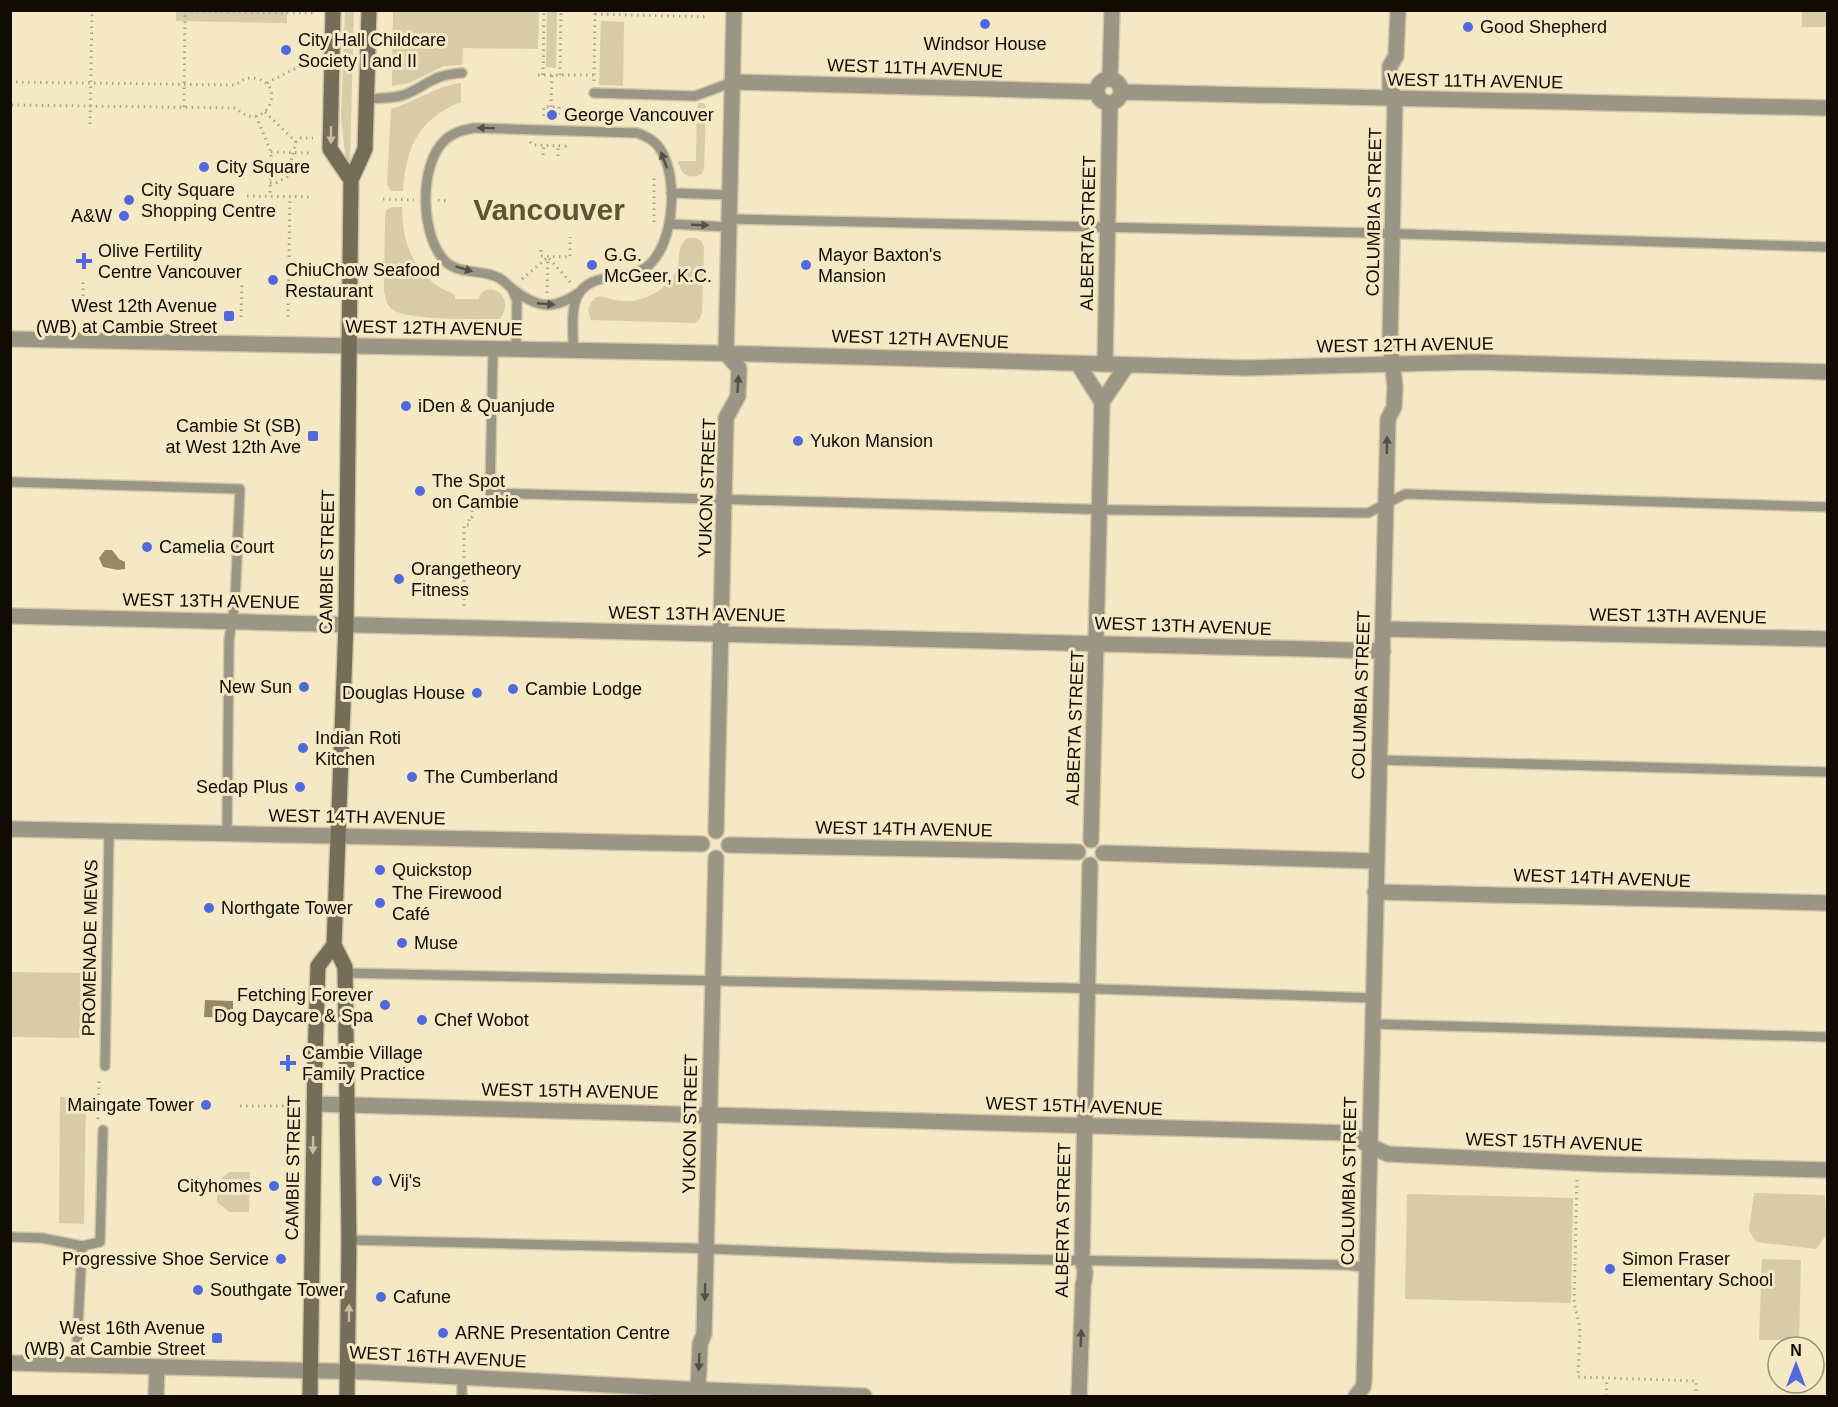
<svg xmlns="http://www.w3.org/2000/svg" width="1838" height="1407" viewBox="0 0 1838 1407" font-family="Arial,sans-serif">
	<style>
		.green { fill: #d7cba8 }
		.water { fill: #958967 }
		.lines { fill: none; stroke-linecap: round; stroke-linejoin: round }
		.service-casing { stroke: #d0c5a5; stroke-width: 12 }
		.minor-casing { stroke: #d0c5a5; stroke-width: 18 }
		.tertiary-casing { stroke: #d0c5a5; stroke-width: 18 }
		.secondary-casing { stroke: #d0c5a5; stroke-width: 18 }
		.path { stroke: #aba186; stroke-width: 3; stroke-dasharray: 1.5 4.5; stroke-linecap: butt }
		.service { stroke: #9b9586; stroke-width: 9 }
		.minor { stroke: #9b9586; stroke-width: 15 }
		.tertiary { stroke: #9b9586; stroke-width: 15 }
		.secondary { stroke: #756d57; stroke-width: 15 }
		.oneway { fill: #565044 }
		.oneway2 { fill: #c8bd9e }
		.poi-dot { fill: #5069de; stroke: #f5e8c4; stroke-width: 2 }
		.labels { text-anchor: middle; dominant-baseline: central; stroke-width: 6; stroke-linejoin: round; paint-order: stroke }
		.poi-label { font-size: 18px; fill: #100c02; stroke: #f5e8c4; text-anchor: start }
		.street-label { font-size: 18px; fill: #100c02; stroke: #f5e8c4 }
		.town-label { font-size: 30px; font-weight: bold; fill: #5e5333; stroke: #f5e8c4 }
	</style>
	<rect width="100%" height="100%" fill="#f5e8c4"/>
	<path class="green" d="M176 11H287V23L176 21Z
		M345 11H354L350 161 348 163 346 161 341 118Z
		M393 11H539L538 49 463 48 462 65 444 66 409 83 392 86Z
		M547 11H557L556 68 546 67Z
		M1802 11H1827V27H1802Z
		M601 21 624 22 623 86 599 85Z
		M461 83V102C418 119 406 148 403 191H391L387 184 391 109C415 102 436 86 461 83Z
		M699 103H704L706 106 704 168 702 174C689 180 681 175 678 161H696L697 107Z
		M392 207H402C402 247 416 279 455 295V299H479C483 279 518 293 500 319 479 319 406 321 392 309 386 305 386 298 384 292L385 218 386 210Z
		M688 238H696L701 241 704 247 702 312 700 318 695 323 591 320 588 310C596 287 605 300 622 301 631 302 641 300 649 296 661 291 674 280 678 267 680 255 677 245 688 238Z
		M11 972 81 973 80 1038 11 1037Z
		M60 1097 86 1098 84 1224 59 1223Z
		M229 1172H250L249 1212H229L217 1202V1182Z
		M1754 1193 1825 1195 1827 1234 1816 1249 1756 1242 1749 1230Z
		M1407 1194 1573 1198 1571 1303 1405 1299Z
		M1762 1259 1801 1260 1799 1340H1759Z"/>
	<path class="water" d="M105 550H112L119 559 125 562V569L118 570 103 567 99 558Z
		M205 1000 233 1001V1018L204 1017Z"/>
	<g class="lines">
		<g class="service-casing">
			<path id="service" d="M594 93 695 96 733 82
				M366 99C380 98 396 99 409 93 431 82 434 75 462 73
				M671 193 730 195
				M729 219 1373 233 1828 247
				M670 224 729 227
				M513 291 517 301 516 349
				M493 349 490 493 1118 510 1368 513 1405 494 1828 507
				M573 351C574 334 569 307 580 292 596 270 631 283 650 264 674 241 678 181 662 152 656 141 648 137 637 133L474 128C463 130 454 132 445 140 418 165 420 239 447 263 462 275 484 269 499 278 505 281 509 287 514 290 539 309 554 310 580 292
				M10 482 240 489 235 602 229 640 227 834
				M1379 760 1828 772
				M345 973 1068 988 1374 998
				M1373 1024 1828 1037
				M105 1066 109 831
				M10 1237 42 1238 82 1246 76 1365
				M349 1240 686 1248 949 1258 1348 1265 1367 1268
				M82 1246 100 1242 103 1130
				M462 1377V1396"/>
		</g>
		<g class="minor-casing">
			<path id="minor" d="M1110 79 1112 10
				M1097 91a12 12 0 1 1 24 0a12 12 0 1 1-24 0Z
				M733 82 1097 92
				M1121 92 1828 108
				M1078 364 1102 402
				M1105 364 1110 103
				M10 616 1383 651
				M1383 629 1828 639
				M10 829 702 844
				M716 831 726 418 738 396 739 368 726 354
				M1091 840 1102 402 1127 365
				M729 845 1078 852
				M1103 853 1376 861
				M1375 892 1828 903
				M314 1104 1350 1133 1369 1146 1388 1154 1600 1164 1828 1170
				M698 1390 700 1344 704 1334 716 858
				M156 1396 157 1367
				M1079 1396 1083 1285C1086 1276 1086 1269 1082 1260L1090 865
				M1356 1396 1363 1387 1364 1382 1388 419 1394 407 1395 387 1390 341 1395 99 1390 88V66L1396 56 1398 10"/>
		</g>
		<g class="tertiary-casing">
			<path id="tertiary" d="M10 339 756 354 1246 368 1474 362 1828 372
				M726 354 734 10
				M10 1363 368 1372 683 1389 864 1396"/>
		</g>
		<g class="secondary-casing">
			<path id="secondary" d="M333 10 330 149 351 180
				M310 1396 315 1058 318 966 334 945
				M347 1396 349 1240 345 967 334 945 346 624 351 180 365 149 369 10"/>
		</g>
		<path class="path" d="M595 14 709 17
			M538 75H594
			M543 75 544 10
			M560 75 561 10
			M594 81 595 10
			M10 82 236 85C243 79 249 76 258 79 288 88 263 135 236 108L10 105
			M267 83 304 64H314
			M184 107 185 11 315 13
			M551 107 552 75
			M265 112 296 142
			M256 116 271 152 270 196
			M544 116V107H559L558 118
			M90 124 92 10
			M530 142 533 145 566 146 568 143
			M271 152 312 153
			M543 155 544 146
			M558 156V146
			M270 183H276L287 177 296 142 301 138H313
			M247 196 312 197
			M383 199 414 200
			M438 200 447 201
			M654 222V174
			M541 250V256L570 257V237
			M289 275 310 276
			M522 279 548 257 570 282
			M547 293 548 258
			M83 296V281
			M241 317 242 283
			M288 317 290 197
			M464 606V525H469V517H472V503H481
			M240 1106H298
			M98 1119 99 1078
			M1577 1180 1574 1303 1580 1328 1578 1377 1696 1381V1396
			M1606 1396 1607 1378"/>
		<use href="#service" class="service"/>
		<use href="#minor" class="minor"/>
		<use href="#tertiary" class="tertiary"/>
		<use href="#secondary" class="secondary"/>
	</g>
	<defs><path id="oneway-solid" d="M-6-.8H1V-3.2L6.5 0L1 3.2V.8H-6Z" transform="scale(1.5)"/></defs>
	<g class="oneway">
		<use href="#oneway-solid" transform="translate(486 128) rotate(-179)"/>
		<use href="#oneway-solid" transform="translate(664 160) rotate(-110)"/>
		<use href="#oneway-solid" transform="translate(700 225) rotate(2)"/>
		<use href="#oneway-solid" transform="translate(464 269) rotate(17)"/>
		<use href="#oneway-solid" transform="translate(546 304) rotate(5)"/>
		<use href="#oneway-solid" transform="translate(738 384) rotate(-87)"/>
		<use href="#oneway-solid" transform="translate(1387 445) rotate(-89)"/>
		<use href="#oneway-solid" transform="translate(705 1292) rotate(91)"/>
		<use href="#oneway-solid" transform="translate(1081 1338) rotate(-88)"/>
		<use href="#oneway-solid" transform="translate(699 1362) rotate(92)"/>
	</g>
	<g class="oneway2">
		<use href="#oneway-solid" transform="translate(331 135) rotate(90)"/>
		<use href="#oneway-solid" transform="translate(313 1145) rotate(91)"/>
		<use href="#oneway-solid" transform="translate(349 1313) rotate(-90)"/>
	</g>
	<g class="poi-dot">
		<circle cx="985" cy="24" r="6"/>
		<circle cx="1468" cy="27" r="6"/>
		<circle cx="286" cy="50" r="6"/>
		<circle cx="552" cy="115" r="6"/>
		<circle cx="204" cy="167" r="6"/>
		<circle cx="129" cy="200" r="6"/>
		<circle cx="124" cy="216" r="6"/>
		<path d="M81 252h6v6h6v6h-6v6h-6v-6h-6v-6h6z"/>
		<circle cx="592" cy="265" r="6"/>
		<circle cx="806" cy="265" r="6"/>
		<circle cx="273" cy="280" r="6"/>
		<rect x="223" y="310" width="12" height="12" rx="3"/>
		<circle cx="406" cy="406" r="6"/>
		<rect x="307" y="430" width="12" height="12" rx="3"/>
		<circle cx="798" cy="441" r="6"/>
		<circle cx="420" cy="491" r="6"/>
		<circle cx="147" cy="547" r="6"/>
		<circle cx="399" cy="579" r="6"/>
		<circle cx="304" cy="687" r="6"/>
		<circle cx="513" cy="689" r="6"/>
		<circle cx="477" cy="693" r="6"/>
		<circle cx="303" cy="748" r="6"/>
		<circle cx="412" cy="777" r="6"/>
		<circle cx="300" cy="787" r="6"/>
		<circle cx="380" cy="870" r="6"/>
		<circle cx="380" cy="903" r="6"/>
		<circle cx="209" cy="908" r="6"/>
		<circle cx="402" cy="943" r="6"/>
		<circle cx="385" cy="1005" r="6"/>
		<circle cx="422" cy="1020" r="6"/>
		<path d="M285 1054h6v6h6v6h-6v6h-6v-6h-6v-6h6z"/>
		<circle cx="206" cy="1105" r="6"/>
		<circle cx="377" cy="1181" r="6"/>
		<circle cx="274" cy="1186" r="6"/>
		<circle cx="281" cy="1259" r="6"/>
		<circle cx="1610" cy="1269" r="6"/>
		<circle cx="198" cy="1290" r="6"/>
		<circle cx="381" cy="1297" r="6"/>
		<circle cx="443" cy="1333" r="6"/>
		<rect x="211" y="1332" width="12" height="12" rx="3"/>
	</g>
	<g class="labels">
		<g class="poi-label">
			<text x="1480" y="27">Good Shepherd</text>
			<text x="298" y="40">City Hall Childcare<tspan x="298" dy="21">Society I and II</tspan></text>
			<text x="985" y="44" text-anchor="middle">Windsor House</text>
			<text x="564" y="115">George Vancouver</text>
			<text x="216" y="167">City Square</text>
			<text x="141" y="190">City Square<tspan x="141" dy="21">Shopping Centre</tspan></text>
			<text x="112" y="216" text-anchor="end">A&amp;W</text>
			<text x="98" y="251">Olive Fertility<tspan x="98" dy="21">Centre Vancouver</tspan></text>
			<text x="604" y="255">G.G.<tspan x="604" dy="21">McGeer, K.C.</tspan></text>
			<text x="818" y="255">Mayor Baxton's<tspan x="818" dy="21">Mansion</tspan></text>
			<text x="285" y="270">ChiuChow Seafood<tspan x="285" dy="21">Restaurant</tspan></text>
			<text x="217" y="306" text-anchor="end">West 12th Avenue<tspan x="217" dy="21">(WB) at Cambie Street</tspan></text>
			<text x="418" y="406">iDen &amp; Quanjude</text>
			<text x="301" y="426" text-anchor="end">Cambie St (SB)<tspan x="301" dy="21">at West 12th Ave</tspan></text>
			<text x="810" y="441">Yukon Mansion</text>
			<text x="432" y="481">The Spot<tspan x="432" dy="21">on Cambie</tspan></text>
			<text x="159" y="547">Camelia Court</text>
			<text x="411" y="569">Orangetheory<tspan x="411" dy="21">Fitness</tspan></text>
			<text x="292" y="687" text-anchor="end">New Sun</text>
			<text x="525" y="689">Cambie Lodge</text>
			<text x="465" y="693" text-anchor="end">Douglas House</text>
			<text x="315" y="738">Indian Roti<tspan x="315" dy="21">Kitchen</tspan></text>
			<text x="424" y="777">The Cumberland</text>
			<text x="288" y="787" text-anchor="end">Sedap Plus</text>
			<text x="392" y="870">Quickstop</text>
			<text x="392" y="893">The Firewood<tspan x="392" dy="21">Café</tspan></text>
			<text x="221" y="908">Northgate Tower</text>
			<text x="414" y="943">Muse</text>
			<text x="373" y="995" text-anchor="end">Fetching Forever<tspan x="373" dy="21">Dog Daycare &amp; Spa</tspan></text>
			<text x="434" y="1020">Chef Wobot</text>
			<text x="302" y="1053">Cambie Village<tspan x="302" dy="21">Family Practice</tspan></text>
			<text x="194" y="1105" text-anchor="end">Maingate Tower</text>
			<text x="389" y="1181">Vij's</text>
			<text x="262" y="1186" text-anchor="end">Cityhomes</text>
			<text x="269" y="1259" text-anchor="end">Progressive Shoe Service</text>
			<text x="1622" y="1259">Simon Fraser<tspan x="1622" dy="21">Elementary School</tspan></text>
			<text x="210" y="1290">Southgate Tower</text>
			<text x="393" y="1297">Cafune</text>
			<text x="205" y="1328" text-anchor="end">West 16th Avenue<tspan x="205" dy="21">(WB) at Cambie Street</tspan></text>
			<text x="455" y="1333">ARNE Presentation Centre</text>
		</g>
		<g class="street-label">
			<text transform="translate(915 68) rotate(2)">WEST 11TH AVENUE</text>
			<text transform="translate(1475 81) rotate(1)">WEST 11TH AVENUE</text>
			<text transform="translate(1374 212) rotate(-89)">COLUMBIA STREET</text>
			<text transform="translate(1088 233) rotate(-89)">ALBERTA STREET</text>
			<text transform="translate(434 328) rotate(1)">WEST 12TH AVENUE</text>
			<text transform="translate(920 339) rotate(2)">WEST 12TH AVENUE</text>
			<text transform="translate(1405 345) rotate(-1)">WEST 12TH AVENUE</text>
			<text transform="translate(707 488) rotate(-88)">YUKON STREET</text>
			<text transform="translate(327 562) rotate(-89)">CAMBIE STREET</text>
			<text transform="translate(211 601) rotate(1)">WEST 13TH AVENUE</text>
			<text transform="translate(697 614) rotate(1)">WEST 13TH AVENUE</text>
			<text transform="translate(1678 616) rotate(1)">WEST 13TH AVENUE</text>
			<text transform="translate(1183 626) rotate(2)">WEST 13TH AVENUE</text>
			<text transform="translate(1361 695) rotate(-88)">COLUMBIA STREET</text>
			<text transform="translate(1075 728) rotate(-88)">ALBERTA STREET</text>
			<text transform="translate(357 817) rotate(1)">WEST 14TH AVENUE</text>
			<text transform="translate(904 829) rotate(1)">WEST 14TH AVENUE</text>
			<text transform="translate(1602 878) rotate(2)">WEST 14TH AVENUE</text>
			<text transform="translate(90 948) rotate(-89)">PROMENADE MEWS</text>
			<text transform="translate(570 1091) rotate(1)">WEST 15TH AVENUE</text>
			<text transform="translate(1074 1106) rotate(2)">WEST 15TH AVENUE</text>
			<text transform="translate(690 1124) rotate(-89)">YUKON STREET</text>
			<text transform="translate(1554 1142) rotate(2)">WEST 15TH AVENUE</text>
			<text transform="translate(293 1168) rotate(-89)">CAMBIE STREET</text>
			<text transform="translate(1349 1181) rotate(-89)">COLUMBIA STREET</text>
			<text transform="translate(1063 1220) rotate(-89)">ALBERTA STREET</text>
			<text transform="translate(438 1357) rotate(3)">WEST 16TH AVENUE</text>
		</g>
		<g class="town-label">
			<text x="549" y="209">Vancouver</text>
		</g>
	</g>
	<rect width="1838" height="1407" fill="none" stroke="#100c02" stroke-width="24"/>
	<g transform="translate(1796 1365)"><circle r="28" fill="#f5e8c4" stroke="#999076" stroke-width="1.5"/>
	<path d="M0-4.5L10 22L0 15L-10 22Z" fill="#5069de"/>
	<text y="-9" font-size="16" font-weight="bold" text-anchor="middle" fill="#100c02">N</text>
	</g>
</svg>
